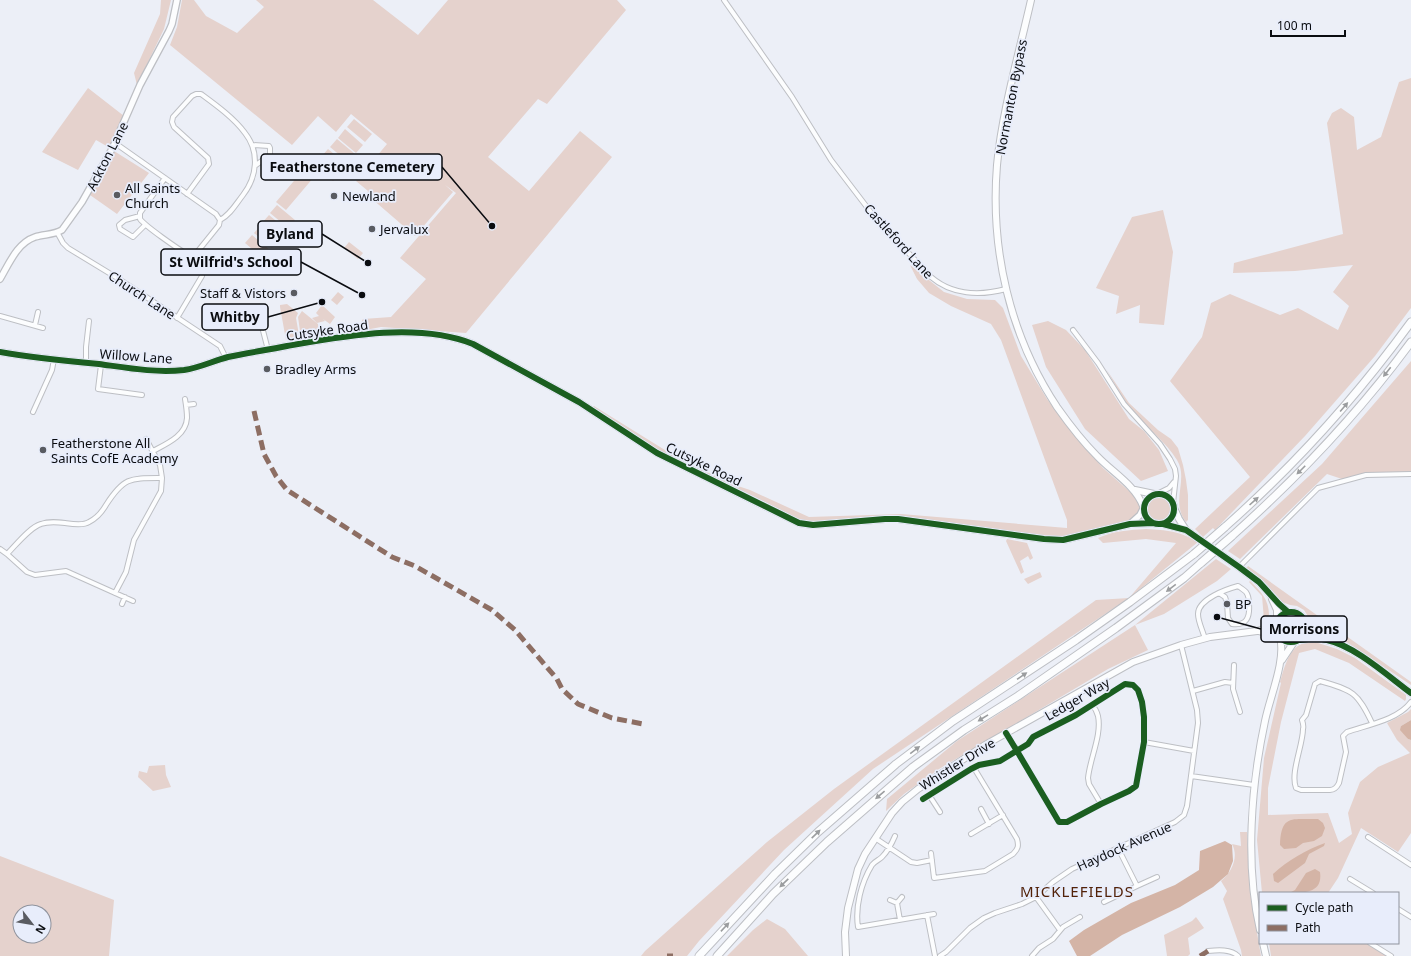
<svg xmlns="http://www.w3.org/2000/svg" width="1411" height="956" viewBox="0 0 1411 956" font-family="'Noto Sans',sans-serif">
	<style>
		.green { fill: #e5d2cd; fill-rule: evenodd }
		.water { fill: #d4b4a6 }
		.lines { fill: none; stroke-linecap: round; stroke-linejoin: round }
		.street-casing { stroke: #bdbfc4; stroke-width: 6 }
		.secondary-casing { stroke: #bdbfc4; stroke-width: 8 }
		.primary-casing { stroke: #bdbfc4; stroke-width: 8 }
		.highway-casing { stroke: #bdbfc4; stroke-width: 9 }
		.street { stroke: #fcfdfe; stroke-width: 4 }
		.secondary { stroke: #fcfdfe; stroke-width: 5.5 }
		.primary { stroke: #fcfdfe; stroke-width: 6 }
		.highway { stroke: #fcfdfe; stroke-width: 7 }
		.highway-bridge-casing { stroke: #bdbfc4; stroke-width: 9; stroke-linecap: butt }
		.highway-bridge { stroke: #fcfdfe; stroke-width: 7 }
		.quiet { stroke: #8d6e63; stroke-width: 5; stroke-dasharray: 10 5; stroke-linecap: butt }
		.cycleway-casing { stroke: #e8edfb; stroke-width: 8 }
		.cycleway { stroke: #1b5e20; stroke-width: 6 }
		.oneway { fill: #9b9d9f }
		.poi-dot { fill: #595b61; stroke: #e8edfb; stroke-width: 1.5 }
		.labels { text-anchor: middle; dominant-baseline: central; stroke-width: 3.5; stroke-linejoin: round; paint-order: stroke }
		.street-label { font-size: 13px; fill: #0a0c10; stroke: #e8edfb }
		.poi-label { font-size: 13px; fill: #0a0c10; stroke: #e8edfb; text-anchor: start }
		.quarter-label { font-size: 15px; letter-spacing: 1px; fill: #522208; stroke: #e8edfb }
		.leader { fill: none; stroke: #0a0c10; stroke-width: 1.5 }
		.callout-dot { fill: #0a0c10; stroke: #e8edfb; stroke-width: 1.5 }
		.callout { fill: #e8edfb; stroke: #0a0c10; stroke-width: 1.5 }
		.callout-label { font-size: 14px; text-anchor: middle; font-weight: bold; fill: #0a0c10 }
	</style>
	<rect width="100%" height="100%" fill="#eceff7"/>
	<path class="green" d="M161 0H171L164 29 137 85 134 73 160 14Z
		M182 0H194L206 16 237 33 264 7 256 0H373L418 35 448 0H617L626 10 547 104 538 99 488 157 529 191 580 131 612 157 466 333 381 327 360 331 359 326 363 319 391 317 426 279 400 258 456 193 445 185 453 192 415 236 371 198 372 197 367 193 368 191 356 181 387 144 351 114 336 132 318 116 292 145 170 45 177 27Z
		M1411 78V308L1375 356 1305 436 1215 530 1213 528 1203 537 1195 529 1250 477 1170 381 1202 337 1211 303 1230 294 1280 315 1298 308 1338 330 1349 306 1333 292 1353 265 1295 271 1233 273 1234 263 1343 234 1327 123 1332 113 1341 108 1354 117 1357 150 1381 137 1399 82Z
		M88 88 124 116 110 148 96 140 78 170 42 152Z
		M354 119 372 134 365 142 347 127Z
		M345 129 363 145 356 153 338 138Z
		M337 139 355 154 348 162 330 147Z
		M328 149 346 164 339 172 321 157Z
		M114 151 149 173 117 214 90 195 97 179 99 178V176Z
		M316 155 325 164 286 210 276 202Z
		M328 166 339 175 333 181 323 172Z
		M277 205 295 220 288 228 270 213Z
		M1163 210 1173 252 1164 325 1139 323 1140 305 1116 314 1119 296 1096 288 1132 217Z
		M269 215 287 230 280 238 262 223Z
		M261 225 279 240 272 248 254 233Z
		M252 235 270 250 263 258 245 243Z
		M349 242 363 253 358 259 344 248Z
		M910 265 944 292 967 299 995 300 1003 308 1021 356 1047 399 1078 440 1103 468 1137 498 1141 510 1134 519 1061 538 892 518 810 523 799 521 657 451 593 407 594 406 681 460 724 480 729 483 750 490 809 517 901 514 1067 528V520L1001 340 991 324 951 306 929 293 917 279Z
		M338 292 344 297 337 305 331 300Z
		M287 304 298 313 296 318 299 335 296 337 286 340 280 307V305Z
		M322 305 335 317 330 324 323 319 325 321 317 323 312 318 319 316 316 313Z
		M302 311 318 324V334L301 338 298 317Z
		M1048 321 1066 330 1085 350 1129 419 1144 431 1159 450 1168 471 1141 481 1085 429 1046 367 1032 325Z
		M1411 361V473L1370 475 1342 479 1327 474 1240 559 1228 551 1322 464Z
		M1106 369 1129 403 1158 430 1171 439 1178 448 1183 465 1186 480 1188 495V520L1186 522C1170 502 1189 479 1177 460 1166 442 1148 429 1134 413 1123 401 1115 384 1106 369Z
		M1148 509a11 11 0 1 1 22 0a11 11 0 1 1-22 0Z
		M1146 529C1167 530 1179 531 1198 542L1129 598 873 769 784 850 699 941 687 956H641L645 951 767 842 834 789 1096 600 1129 598 1176 543 1146 539 1103 543 1098 538C1113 531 1130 530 1146 529Z
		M1007 539 1027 543 1033 558 1030 560 1028 556 1020 561 1024 572 1021 574 1006 541Z
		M1216 559 1231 569 1217 581 1164 614 1135 625 1148 650 1108 669 939 769 904 794 886 811 887 799 957 741 1135 625Z
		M1248 566 1411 682V685L1342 639 1323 634 1316 629 1304 610 1297 606 1290 605 1282 602 1276 597 1268 586 1246 569Z
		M1040 572 1042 577 1028 584 1024 579Z
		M1250 581C1261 591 1269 600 1269 615L1264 620 1262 596 1249 582Z
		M1315 642 1337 649 1355 658 1406 695V699L1405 701 1349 663 1315 649 1299 653 1281 722 1268 788V815L1328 813 1339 843 1352 834 1348 813 1360 782 1378 767 1410 753 1397 740 1387 723 1408 712 1411 709V720L1401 726 1408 739 1411 740V833L1398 852 1361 828 1338 878 1328 893H1262L1257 840 1264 758 1281 683 1280 682C1284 669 1289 646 1305 643 1308 642 1312 643 1315 642Z
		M165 765 166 775 171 787 153 791 138 777 139 771 147 773 149 766Z
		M1240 832H1247L1250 892 1261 956H1242L1241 950 1223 899 1227 891 1221 881C1232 872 1239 857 1232 844L1241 846Z
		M0 856 114 900 109 956H0ZM20 912H44V936H20Z
		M1196 917 1204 928 1188 938 1190 954 1188 956H1167L1164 935 1192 921Z
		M767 919 785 929 808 956H727L753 930Z
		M1269 943H1368L1389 956H1271Z"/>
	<path class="water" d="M1411 720V740L1408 739 1400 730 1401 726Z
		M1318 819 1323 823 1325 828 1322 836 1314 841 1303 843 1296 848 1284 849 1280 845C1281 813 1293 820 1318 819Z
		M1225 841 1232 845 1233 861 1228 874 1213 887 1180 907 1122 935 1090 956H1077L1069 941 1084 930 1131 903 1175 885 1199 870 1200 851Z
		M1325 843 1324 846 1309 854 1305 863 1278 883 1274 881 1273 874C1288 860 1306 850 1325 843Z
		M1315 869 1320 872C1323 893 1305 893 1289 893L1295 890 1306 873Z"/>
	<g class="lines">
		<g class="street-casing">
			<path id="street" d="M724 0 792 97 831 160 873 215 931 277C952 295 980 296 1006 289
				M115 143 216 214 220 220
				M252 145 269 146 270 148V155L256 165
				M165 178 140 213V219C145 226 178 249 187 254 190 255 193 255 197 255L202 268V276L177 318
				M187 194 209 164 208 158 174 127 172 122 173 117 192 96 196 94H201C216 105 234 118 245 133 260 152 257 177 243 195 236 204 230 215 220 220L219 225 198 251 197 255
				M140 216 125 220 119 225 120 229 133 237 145 225
				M57 232 63 243 68 248 119 279 220 346 226 358
				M259 315 268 350
				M0 316 43 328
				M254 317 265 314
				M35 325 38 312
				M1073 330 1098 363 1124 404 1160 444 1170 459 1175 469 1176 476 1173 503
				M86 363V347L89 321
				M101 365 98 389 142 395
				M186 405 194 404
				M33 412 52 370 54 359
				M153 451C166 444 186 436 187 418 187 412 186 405 185 399
				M1159 493 1169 488 1174 482
				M0 549 7 554 27 572 35 575 66 571 133 601
				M7 554C16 545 30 527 41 524 49 521 57 522 65 523 72 524 83 526 89 522 97 518 102 512 106 505 124 477 130 478 162 478
				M1239 567 1318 488 1366 475 1411 474
				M115 593 126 572 134 540 161 491 162 478 160 465 146 439
				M122 604 125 597
				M1205 639C1203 631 1198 622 1198 614 1198 599 1227 589 1238 586 1241 588 1244 590 1246 592 1249 596 1249 600 1249 604 1250 617 1247 626 1232 624L1228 618 1227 603 1225 597 1219 593
				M1234 665 1233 689 1240 712
				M1193 691 1225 682 1233 683
				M1092 705C1095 708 1097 712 1098 716 1102 735 1090 758 1088 778L1089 784 1101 804
				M1372 723C1358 693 1353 690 1320 681L1315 684 1306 715 1302 720C1303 723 1304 726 1303 729 1303 745 1290 773 1296 788L1301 790H1330C1335 790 1337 787 1339 783L1346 752 1343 736 1347 732C1367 725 1398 720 1411 702
				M1144 742 1194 751
				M1191 776 1254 785
				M929 795 940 812
				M923 799 971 769 979 765 1000 761 1028 744 1033 737 1076 715 1125 684 1133 685 1138 690 1142 702 1144 717V742L1136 786 1129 791 1101 804 1067 822H1059L1017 751 1006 733
				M981 809 989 824
				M971 834 1003 815
				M895 836C892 843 887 852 882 857 879 860 875 861 872 865 861 883 855 907 858 927L934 914
				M1368 837 1411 865
				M875 838 911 862 917 863 932 860
				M931 853 934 878 985 871 1013 854C1018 849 1019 846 1017 839L974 768
				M1350 879 1373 893
				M1137 886 1157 877
				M1036 897 1060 930
				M890 900 897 903 902 897
				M1104 902 1137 886 1118 848
				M897 903 900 920
				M1398 909 1411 917
				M927 915 935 956
				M1370 943 1391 956
				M1208 951C1218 950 1231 949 1238 956
				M940 956 946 952 970 928 984 918 995 913 1022 904 1036 897 1053 882 1072 869 1175 822 1184 815 1187 806 1198 723 1197 710 1181 645
				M1032 956 1039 948 1053 939 1063 927 1080 917"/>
		</g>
		<g class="secondary-casing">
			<path id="secondary" d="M0 279C9 264 17 243 35 237 44 234 54 235 62 230L82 202 112 149 140 85 169 31 172 24 177 0
				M0 352C33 358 66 361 99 364 128 368 155 373 184 370 199 368 213 361 228 357 247 353 267 350 287 346 344 336 418 322 473 344L579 402 657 453 799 523 813 525 885 519H898L1044 539 1063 540 1130 524 1153 523
				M1130 524 1140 515 1143 509
				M1306 624 1326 640
				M1300 640C1308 639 1319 638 1327 640 1355 646 1388 676 1411 693"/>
		</g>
		<g class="primary-casing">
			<path id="primary" d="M1031 0C1019 53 1002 112 997 165 990 250 1010 336 1057 407 1069 424 1082 441 1097 456 1112 472 1135 485 1143 506
				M1135 490 1154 494
				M1144 509a15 15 0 1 1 30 0a15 15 0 1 1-30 0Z
				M1174 508 1179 519 1186 530
				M1163 524 1186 530 1239 567 1259 582 1279 604 1288 612
				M1272 599 1277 610V621
				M1276 627a15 15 0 1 1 30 0a15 15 0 1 1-30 0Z
				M1259 631 1279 636
				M1282 660 1294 642
				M1260 930C1245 865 1251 786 1265 721 1270 696 1286 661 1280 637
				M1263 943 1266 956
				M846 956 845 932 848 908 858 869 865 854 892 813 902 802 918 789 985 745 1133 662 1181 645 1210 637 1257 631 1270 627 1277 622"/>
		</g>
		<g class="highway-casing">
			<path id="highway" d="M1225 527C1296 464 1355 399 1411 322
				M1232 536C1298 477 1359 413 1411 342
				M699 956 775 874 818 832 896 764 953 721 1076 640 1130 602 1194 554
				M717 956 773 894 827 842 913 767 964 730 1018 696 1116 628 1184 578 1201 563"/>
		</g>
		<use href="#street" class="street"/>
		<use href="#secondary" class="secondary"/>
		<use href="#primary" class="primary"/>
		<use href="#highway" class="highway"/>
		<g class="highway-bridge-casing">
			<path id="highway-bridge" d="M1194 554 1225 527
				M1201 563 1232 536"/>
		</g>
		<use href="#highway-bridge" class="highway-bridge"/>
		<path class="quiet" d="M254 411 264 454 276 476 287 490 392 557 415 566 492 610 515 630 557 679 562 689 578 704 612 718 643 724
			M667 956H673
			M1200 956 1208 951"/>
		<g class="cycleway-casing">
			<path id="cycleway" d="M0 352C33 358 66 361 99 364 128 368 155 373 184 370 199 368 213 361 228 357 247 353 267 350 287 346 344 336 418 322 473 344L579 402 657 453 799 523 813 525 885 519H898L1044 539 1063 540 1130 524 1153 523
				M1144 509a15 15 0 1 1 30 0a15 15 0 1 1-30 0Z
				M1163 524 1186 530 1239 567 1259 582 1279 604 1288 612
				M1276 627a15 15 0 1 1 30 0a15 15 0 1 1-30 0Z
				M1300 640C1308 639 1319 638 1327 640 1355 646 1388 676 1411 693
				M923 799 971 769 979 765 1000 761 1028 744 1033 737 1076 715 1125 684 1133 685 1138 690 1142 702 1144 717V742L1136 786 1129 791 1101 804 1067 822H1059L1017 751 1006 733"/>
		</g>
		<use href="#cycleway" class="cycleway"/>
	</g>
	<defs><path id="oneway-solid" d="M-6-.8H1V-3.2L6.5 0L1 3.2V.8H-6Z"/></defs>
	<g class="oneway">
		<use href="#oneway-solid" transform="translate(1387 372) rotate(128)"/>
		<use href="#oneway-solid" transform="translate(1344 407) rotate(-50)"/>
		<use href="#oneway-solid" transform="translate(1301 470) rotate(135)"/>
		<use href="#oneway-solid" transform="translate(1254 501) rotate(-42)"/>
		<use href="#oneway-solid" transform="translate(1171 588) rotate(143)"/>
		<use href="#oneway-solid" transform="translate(1022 676) rotate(-34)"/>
		<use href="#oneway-solid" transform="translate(983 718) rotate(148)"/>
		<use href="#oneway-solid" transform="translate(915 750) rotate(-37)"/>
		<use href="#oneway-solid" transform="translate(880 795) rotate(140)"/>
		<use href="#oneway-solid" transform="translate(816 834) rotate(-44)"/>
		<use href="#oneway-solid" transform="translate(784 883) rotate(136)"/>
		<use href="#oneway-solid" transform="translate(725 927) rotate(-47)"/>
	</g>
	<g class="poi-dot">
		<circle cx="117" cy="195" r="4"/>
		<circle cx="334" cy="196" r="4"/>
		<circle cx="372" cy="229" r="4"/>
		<circle cx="294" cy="293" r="4"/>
		<circle cx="267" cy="369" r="4"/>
		<circle cx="43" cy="450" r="4"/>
		<circle cx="1227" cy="604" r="4"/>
	</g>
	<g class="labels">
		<g class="street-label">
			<text transform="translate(1011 97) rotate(-79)">Normanton Bypass</text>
			<text transform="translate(107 156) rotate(-63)">Ackton Lane</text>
			<text transform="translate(899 241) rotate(48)">Castleford Lane</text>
			<text transform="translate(142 295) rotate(33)">Church Lane</text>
			<text transform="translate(327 330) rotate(-8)">Cutsyke Road</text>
			<text transform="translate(136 356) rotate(4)">Willow Lane</text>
			<text transform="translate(704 464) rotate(26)">Cutsyke Road</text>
			<text transform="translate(1077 699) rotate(-30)">Ledger Way</text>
			<text transform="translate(957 764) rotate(-32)">Whistler Drive</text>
			<text transform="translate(1124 846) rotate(-24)">Haydock Avenue</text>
		</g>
		<g class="poi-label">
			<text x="125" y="188">All Saints<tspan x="125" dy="15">Church</tspan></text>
			<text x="342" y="196">Newland</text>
			<text x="380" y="229">Jervalux</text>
			<text x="286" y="293" text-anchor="end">Staff &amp; Vistors</text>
			<text x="275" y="369">Bradley Arms</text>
			<text x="51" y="443">Featherstone All<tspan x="51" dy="15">Saints CofE Academy</tspan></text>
			<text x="1235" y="604">BP</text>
		</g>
		<g class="quarter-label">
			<text x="1077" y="891">MICKLEFIELDS</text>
		</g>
	</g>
	<path class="leader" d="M492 226L442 167M368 263L322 234M362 295L301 262M322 302L268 317M1217 617L1261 629"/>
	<g class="callout-dot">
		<circle cx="492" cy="226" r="4"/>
		<circle cx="368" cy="263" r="4"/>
		<circle cx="362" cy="295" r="4"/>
		<circle cx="322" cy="302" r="4"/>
		<circle cx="1217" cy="617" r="4"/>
	</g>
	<g class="callout">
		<rect x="261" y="154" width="181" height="26" rx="4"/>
		<rect x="258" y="221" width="64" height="26" rx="4"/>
		<rect x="161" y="249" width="140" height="26" rx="4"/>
		<rect x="202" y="304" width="66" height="26" rx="4"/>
		<rect x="1261" y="616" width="86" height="26" rx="4"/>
	</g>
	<g class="callout-label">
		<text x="352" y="172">Featherstone Cemetery</text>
		<text x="290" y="239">Byland</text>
		<text x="231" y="267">St Wilfrid's School</text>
		<text x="235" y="322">Whitby</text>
		<text x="1304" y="634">Morrisons</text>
	</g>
	<rect x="1259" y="892" width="140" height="52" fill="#e8edfb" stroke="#8f939d"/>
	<rect x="1267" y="905" width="20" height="6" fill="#1b5e20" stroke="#8f939d"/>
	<text x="1295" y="912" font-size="12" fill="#0a0c10">Cycle path</text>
	<rect x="1267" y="925" width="20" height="6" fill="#8d6e63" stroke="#8f939d"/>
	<text x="1295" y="932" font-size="12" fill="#0a0c10">Path</text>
	<g transform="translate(32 924) rotate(121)"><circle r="19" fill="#e8edfb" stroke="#8f939d"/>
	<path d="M0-3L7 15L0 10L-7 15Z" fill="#595b61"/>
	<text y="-6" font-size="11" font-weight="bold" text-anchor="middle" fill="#0a0c10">N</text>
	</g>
	<path d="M1271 30v6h74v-6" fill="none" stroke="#0a0c10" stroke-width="2"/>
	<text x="1277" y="30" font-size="12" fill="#0a0c10" stroke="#e8edfb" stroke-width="3" paint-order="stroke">100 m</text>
</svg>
